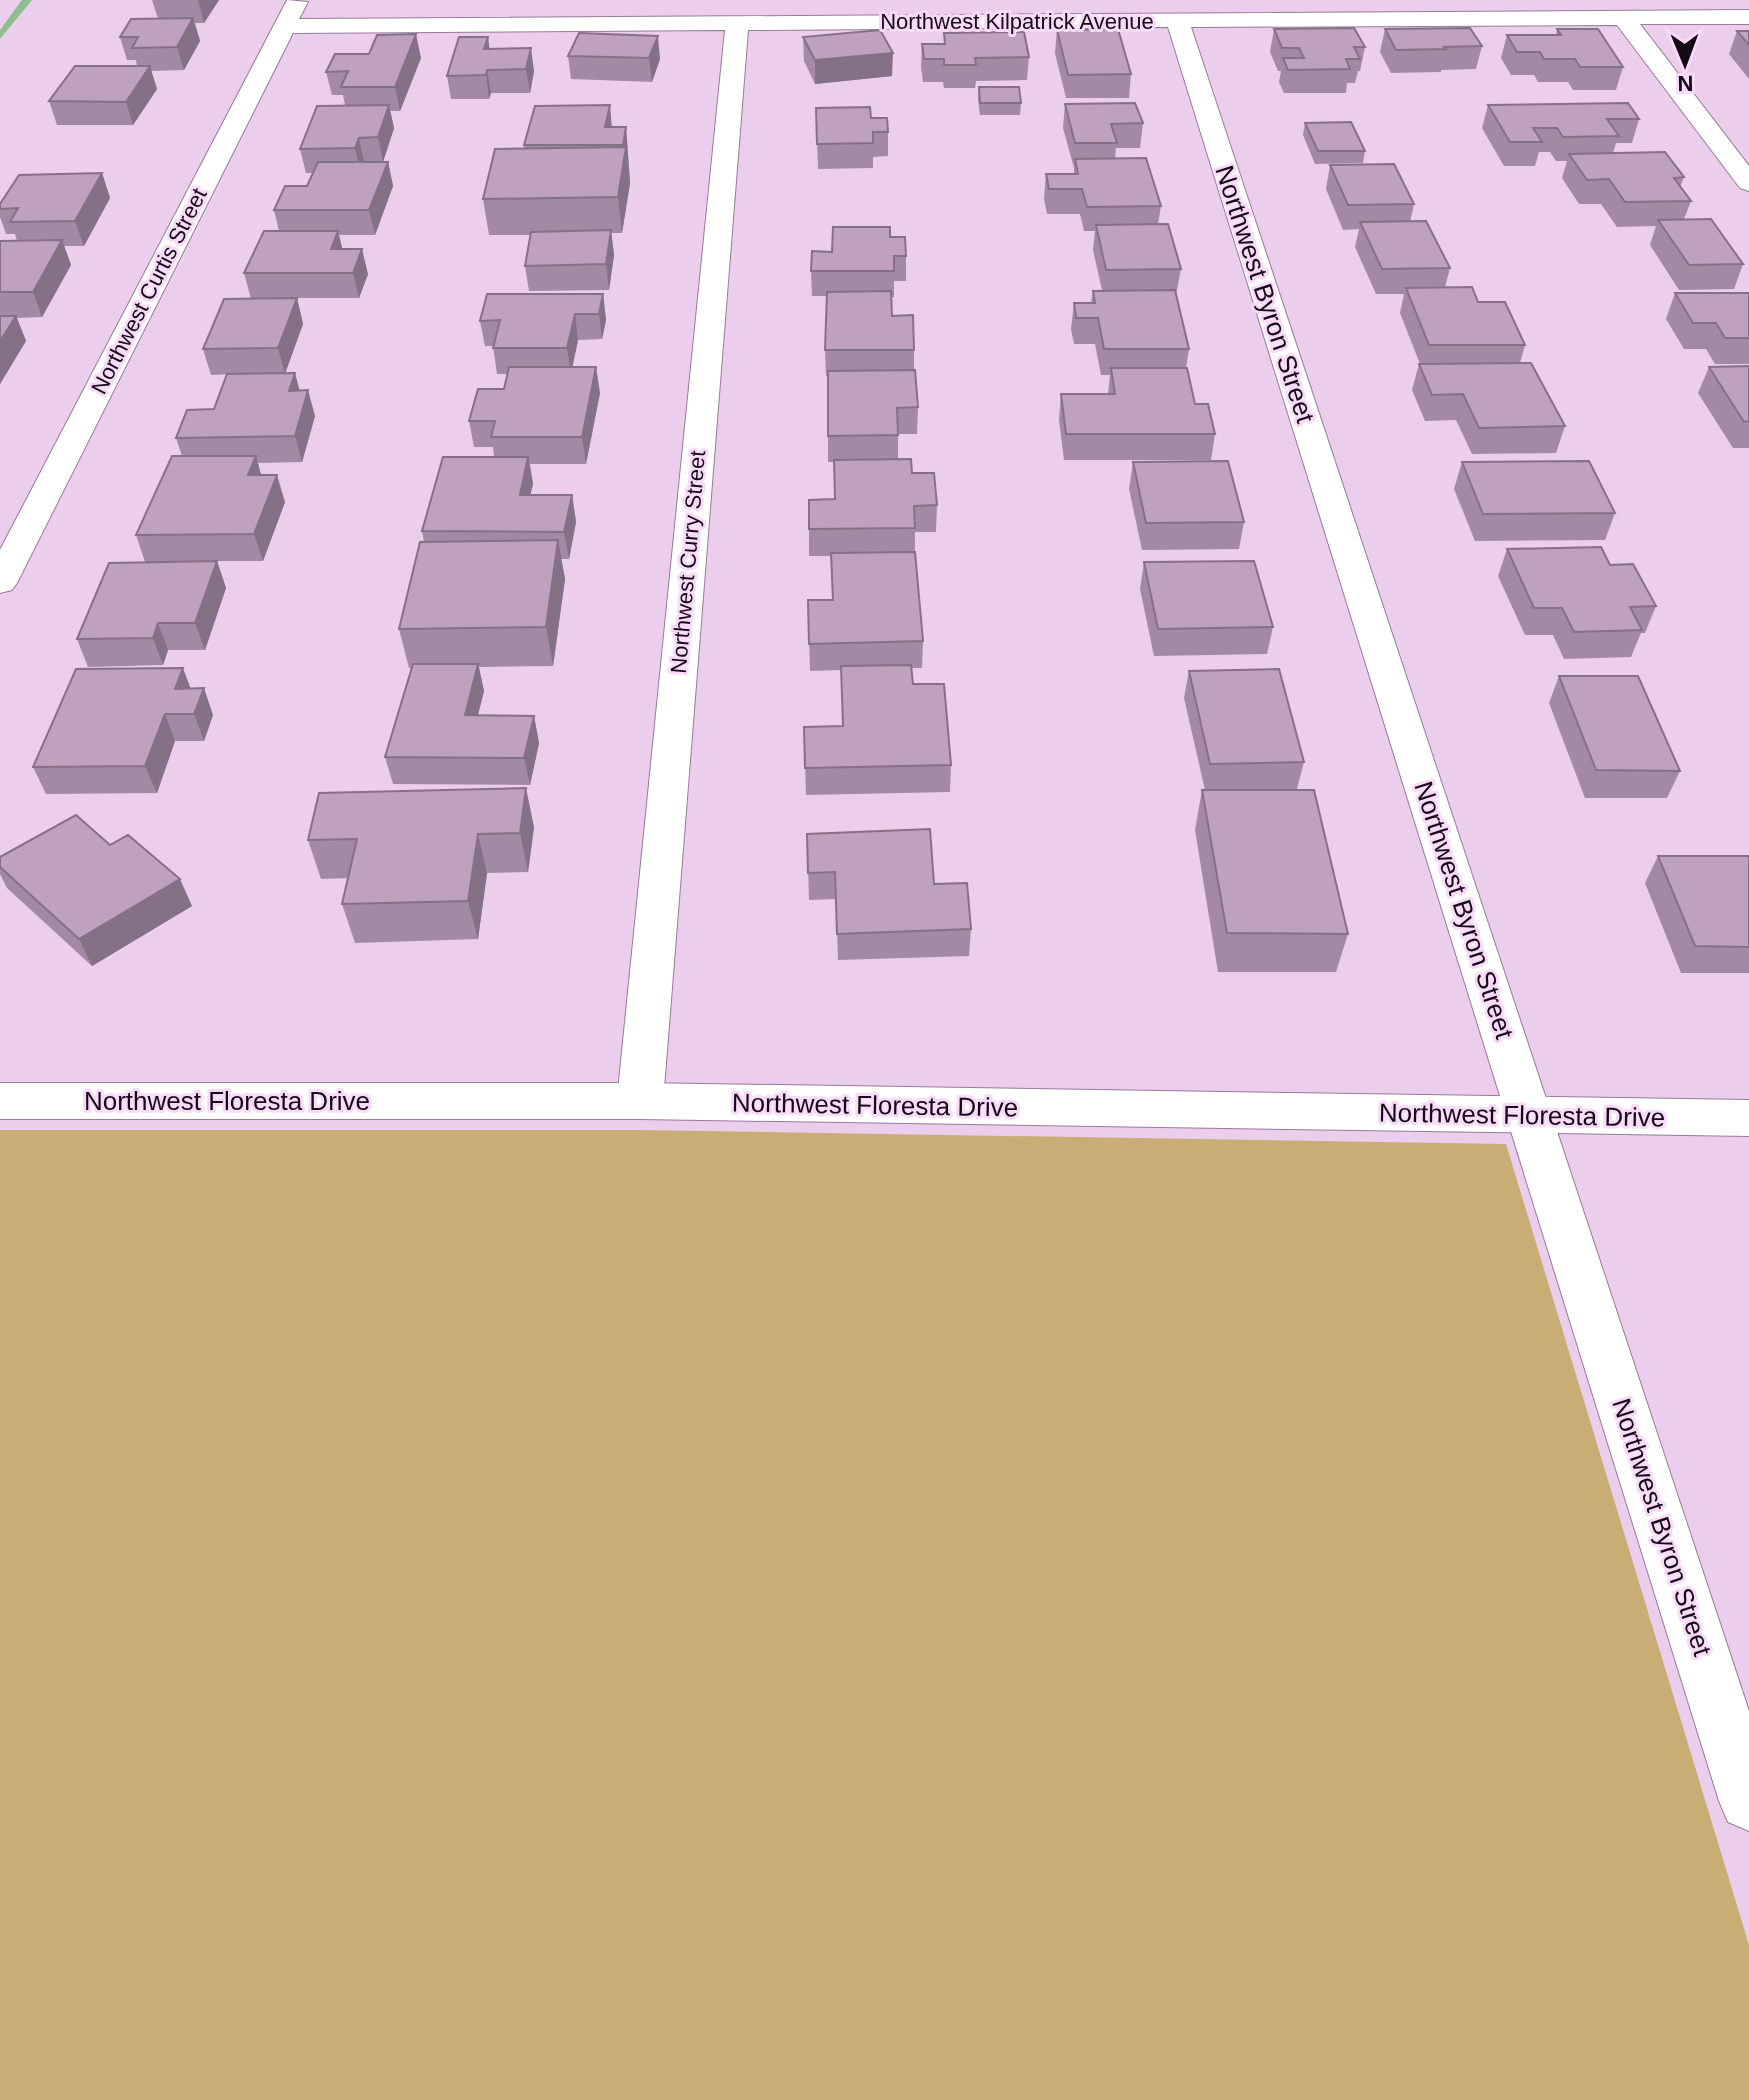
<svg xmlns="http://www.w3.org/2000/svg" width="1749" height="2100" viewBox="0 0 1749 2100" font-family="Helvetica,sans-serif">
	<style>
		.green { fill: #c8ad74 }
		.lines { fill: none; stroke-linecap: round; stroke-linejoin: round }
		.stream { fill: #8ebd8f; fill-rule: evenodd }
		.street-casing { stroke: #977b98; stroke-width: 2 }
		.secondary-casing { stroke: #977b98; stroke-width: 2 }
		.street { fill: #fff; fill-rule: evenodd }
		.secondary { fill: #fff; fill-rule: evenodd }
		.wall { fill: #a38aa4 }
		.shaded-wall { fill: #857186 }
		.building { fill: #bea1bf; stroke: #857186; stroke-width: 2 }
		.labels { text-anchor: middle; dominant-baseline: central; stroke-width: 6; stroke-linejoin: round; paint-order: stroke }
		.far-street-label { font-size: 22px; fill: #150b16; stroke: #f9daf9 }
		.street-label { font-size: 26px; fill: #150b16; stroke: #f9daf9 }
	</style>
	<rect width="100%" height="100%" fill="#ebcdec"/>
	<path class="green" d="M0 1130H637L1506 1144 1749 1945V2100H0Z"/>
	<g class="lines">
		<path class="stream" d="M22 0H32L0 39V30Z"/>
		<g class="street-casing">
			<path id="street" d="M287 0 308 2 299 19 1749 10V24H1640L1749 166V191L1740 188 1617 25 1191 27 1749 1711V1831L1728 1822 1719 1801 1168 27 748 30 663 1101 656 1114 640 1119 624 1114 617 1101 725 30 293 33 17 583 12 590 0 593V550Z"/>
		</g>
		<g class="secondary-casing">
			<path id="secondary" d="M0 1083H640L1749 1100V1136L640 1119H0Z"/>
		</g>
		<use href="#street" class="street"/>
		<use href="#secondary" class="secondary"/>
	</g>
	<path class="wall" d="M152 0H219L204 23H195L200 41 184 70 151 71 157 89 133 125H57L49 101 137 66 136 60H127L120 37 158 19Z
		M1274 29 1365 47 1360 71H1358L1355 83H1347L1346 93H1284L1279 82 1281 71H1278L1270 52Z
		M1385 29 1482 46 1476 69 1441 70V72L1391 73 1380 52Z
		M1557 29 1623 67 1616 90H1573L1568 82H1538L1534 75H1511L1501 58 1507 35H1556Z
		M1057 30 1131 74 1129 98H1066L1055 53Z
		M1737 31H1749V79L1729 54Z
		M944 33 1029 57 1027 80 976 81 975 88H944L943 82H923L921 67 922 44H944Z
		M488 37 489 49 534 71 530 93H491L489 99H451L447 76Z
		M803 37 892 76 815 84 804 61Z
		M568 56 660 59 652 82 571 79Z
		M421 58 400 111H390L394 128 383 162H388L393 186 375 235H339L342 249 368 274 359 298H297L303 324 285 373 299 391 315 416 302 462 258 463 261 475 285 502 263 561H217L226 588 205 650H168L163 665 88 667 77 639 200 561 145 562 136 535 182 456 176 438 214 409 236 374 211 375 203 349 251 299 244 273 279 231 274 210 307 186 313 173H306L300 149 345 105 343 95H332L326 72Z
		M979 87 1021 103 1020 115H980L978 99Z
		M1065 104 1143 123 1140 148H1116L1115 159 1161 206 1158 224 1181 269 1176 295 1189 349 1186 368 1195 404 1215 434 1211 460H1064L1059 420 1061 394H1108L1110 375H1101L1095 344H1074L1071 329 1074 303H1091L1093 291 1102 290 1093 250 1095 231H1084L1080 214H1047L1044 199 1046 174H1074V168L1063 128Z
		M1488 105 1639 119 1632 143H1616L1613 153 1684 177 1680 187 1691 201 1684 219 1743 264 1734 289 1679 290 1650 245 1656 226 1617 227 1601 204H1579L1562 178 1567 161H1556L1550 152H1539L1535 166H1504L1482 128Z
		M816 108 871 118 888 132V156L873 157V168L818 169Z
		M1305 123 1365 151 1363 163 1315 164 1303 135Z
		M612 127H626L630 183 622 233H611L614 255 609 290 529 291 525 266 531 235H489L483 199 524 149V145Z
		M1330 165 1414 204 1410 222 1450 268 1445 287 1478 302 1525 345 1520 363 1565 426 1556 453 1472 454 1456 420 1425 421 1412 390 1419 364H1420L1400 313 1404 294H1376L1355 247 1359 229 1343 230 1326 189Z
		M102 173 110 198 84 246H64L71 265 42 317 17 318 26 341 0 384V241H17L15 234H6L0 217V204Z
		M890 237 906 256V281H894V297H891L892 316 914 350V370L918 407 917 434H898V459L912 473 937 505 936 532H915V552L923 641 922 668H912L913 684 951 765 950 792 806 795 804 727 843 726 841 670 810 671 808 600H833L831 556H809V529L835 499 834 462H828V376H826L825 350 827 296H812L811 271 832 252Z
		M1675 293H1749V364H1715L1706 349H1684L1666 319Z
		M603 294 606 320 602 339 578 340 572 367 600 393 586 464H530L533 484 530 495H572L576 522 569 559H561L565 579 553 666 479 667 484 691 478 715 534 716 539 743 530 785 393 784 385 757 411 668H409L399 629 424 542 422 531 494 457 493 447H474L469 421 504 389 507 374H497L493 346H485L480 321Z
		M1749 366V448H1733L1698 393 1709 367Z
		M1133 462 1244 522 1239 549 1142 550 1129 489Z
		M1462 462 1615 513 1605 540 1475 541 1454 489Z
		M1507 549 1610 565 1656 606 1645 633H1641L1631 657 1564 659 1553 635H1525L1498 576Z
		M1144 562 1273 627 1267 654 1154 656 1140 589Z
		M1189 671 1304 762 1297 789 1235 790 1348 934 1336 972H1218L1195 830 1202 790H1205L1184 698Z
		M1559 676 1680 771 1667 798H1585L1549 703Z
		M190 688 213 715 204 741H175L157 793 46 794 33 767Z
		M534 827 528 872 487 873 478 939 355 943 342 904 348 878 321 879 308 840Z
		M807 834 934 884 971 929 969 956 838 960 836 899 809 900Z
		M110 845 192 906 92 966 7 888 0 874V857Z
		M1658 856H1749V973H1681L1645 883Z"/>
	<path class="shaded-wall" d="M198 0H219L204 23Z
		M193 18 200 41 184 70 177 47Z
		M416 34 421 58 400 111 395 87Z
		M658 36 660 59 652 82 649 58Z
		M488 37 491 60 488 72 484 49Z
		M531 48 534 71 530 93 526 69Z
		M893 53 892 76 815 84V60Z
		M150 66 157 89 133 125 126 102Z
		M487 70 491 93 489 99 486 75Z
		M389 105 394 128 383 162 378 137Z
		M610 105 612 129 605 127Z
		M626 127 630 183 622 233 618 197 624 160 623 145Z
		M359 138 364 162 361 173 355 148Z
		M388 162 393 186 375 235 369 210Z
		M102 173 110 198 84 246 75 221Z
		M611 230 614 255 609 290 606 264Z
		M338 231 344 256 337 274 331 249Z
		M62 240 71 265 42 317 33 292Z
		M362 249 368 274 359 298 353 273Z
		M603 294 606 320 602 339 599 314Z
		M297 298 303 324 285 374 278 348Z
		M575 314 578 340 571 374 567 348Z
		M16 316 26 341 0 384V341Z
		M596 367 600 393 586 464 582 437Z
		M295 373 302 399 289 391Z
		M308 390 315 416 302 462 295 436Z
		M256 456 263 483 248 475Z
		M528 457 533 484 524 522 520 495Z
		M277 475 285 502 263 561 254 534Z
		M572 495 576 522 569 559 564 532Z
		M558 540 565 579 553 666 546 627Z
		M217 561 226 588 205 650 195 623Z
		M158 623 168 650 163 665 153 638Z
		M478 664 484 691 471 742 465 715Z
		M183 668 193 695 175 689Z
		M204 688 213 715 204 741 194 714Z
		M165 714 175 741 157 793 145 766Z
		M534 716 539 743 530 785 524 758Z
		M526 788 534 827 528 872 520 833Z
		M478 834 487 873 478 939 468 901Z
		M180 879 192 906 92 966 79 939Z"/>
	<path class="building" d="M193 18 177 47 132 48 138 37H120L131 19Z
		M1354 28 1365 47H1354L1360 59H1346L1350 69 1288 70 1283 58H1304L1299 48H1282L1274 29Z
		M1470 28 1482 46 1444 47 1446 49 1396 50 1385 29Z
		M1118 29 1131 74 1068 75 1057 30Z
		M1557 29H1598L1623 67H1580L1575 59H1544L1540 52H1517L1507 35H1561Z
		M880 30 893 53 815 60 803 37Z
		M1737 31H1749V45Z
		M1024 32 1029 57 975 58 976 65H944V59H924L922 44H945L944 33Z
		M579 33 658 36 649 58 568 56Z
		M416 34 395 87H341L348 71 326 72 335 54H369L377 35Z
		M459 37H488L484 49 531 48 526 69 487 70 486 75 447 76Z
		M75 66H150L126 102 49 101Z
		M979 87H1019L1021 103H980Z
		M1135 103 1143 123 1111 124 1117 143H1075L1065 104Z
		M1628 103 1639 119H1607L1619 136 1563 137 1557 128H1533L1542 142H1510L1488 105Z
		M389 105 378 137 359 138 355 148 300 149 317 106Z
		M610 105 605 127H626L623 145H524L535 106Z
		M870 107 871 118H887L888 132H873V143L817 144 816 108Z
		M1351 122 1365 151H1318L1305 123Z
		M626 147 618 197 483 199 495 149Z
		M1665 152 1684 177 1674 178 1691 201 1625 202 1609 179 1587 180 1569 154Z
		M1146 158 1161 206 1087 207 1082 189H1049L1046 174H1078L1075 159Z
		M318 162H388L369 210H274L285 186H307Z
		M1394 164 1414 204 1348 205 1330 165Z
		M102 173 75 221 10 222 18 208 0 209V204L19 175Z
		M1711 219 1743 264 1689 265 1658 220Z
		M1426 221 1450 268 1382 269 1360 222Z
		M1168 224 1181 269 1106 270 1096 225Z
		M833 227H890V237H905L906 256H894V271H811L812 251 832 252Z
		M611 230 606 264 525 266 531 232Z
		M264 231H338L331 249H362L353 273H244Z
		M62 240 33 292H0V241Z
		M1472 287 1478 302H1505L1525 345H1429L1406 288Z
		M1175 290 1189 349H1104L1098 318H1076L1074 303H1095L1093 291Z
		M891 291 892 316 913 315 914 350H825L827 292Z
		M1675 293H1749V338H1725L1716 323H1693Z
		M487 294H603L599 314H575L567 348H493L500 320 480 321Z
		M297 298 278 348 203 349 224 299Z
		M0 316H16L0 341Z
		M1531 363 1565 426 1479 428 1463 394 1432 395 1419 364Z
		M1749 366V421L1744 422 1709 367Z
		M509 367H596L582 437H491L495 421H469L478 389H504Z
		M1111 368H1187L1195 404H1208L1215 434H1066L1061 394H1115Z
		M915 370 918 407 897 408 898 435 828 436V371Z
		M295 373 289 391 308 390 295 436 176 438 187 410 214 409 227 374Z
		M172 456H256L248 475H277L254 534 136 535Z
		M443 457H528L520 495H572L564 532 422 531Z
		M911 459 912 473H934L937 505 914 506 915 528 809 529V500L835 499 834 460Z
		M1228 461 1244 522 1146 523 1133 462Z
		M1589 461 1615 513 1483 514 1462 462Z
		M558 540 546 627 399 629 420 542Z
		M1601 547 1610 565 1633 564 1656 606 1630 607 1642 630 1574 632 1562 608H1534L1507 549Z
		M915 552 923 641 809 644 808 600H833L831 553Z
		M217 561 195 623H158L153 638 77 639 109 563Z
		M1254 561 1273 627 1158 629 1144 562Z
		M413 664H478L465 715 534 716 524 758 385 757Z
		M911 665 913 684H944L951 765 805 768 804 727 843 726 841 666Z
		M183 668 175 689 204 688 194 714H165L145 766 33 767 76 669Z
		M1279 669 1304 762 1210 764 1189 671Z
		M1559 676H1638L1680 771 1596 770Z
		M526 788 520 833 478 834 468 901 342 904 357 839 308 840 319 793Z
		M1202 790H1314L1348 934 1227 933Z
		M76 815 110 845 128 835 180 879 79 939 0 867V857Z
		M930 829 934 884 967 883 971 929 837 934 835 872 808 873 807 834Z
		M1658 856H1749V947L1695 946Z"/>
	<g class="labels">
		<g class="far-street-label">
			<text x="1017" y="21">Northwest Kilpatrick Avenue</text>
			<text transform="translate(149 291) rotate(-63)">Northwest Curtis Street</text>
			<text transform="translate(688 562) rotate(-85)">Northwest Curry Street</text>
		</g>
		<g class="street-label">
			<text transform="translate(1265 294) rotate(72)">Northwest Byron Street</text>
			<text transform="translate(1464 910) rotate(72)">Northwest Byron Street</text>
			<text x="227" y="1101">Northwest Floresta Drive</text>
			<text transform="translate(875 1105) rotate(1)">Northwest Floresta Drive</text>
			<text transform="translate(1522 1115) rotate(1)">Northwest Floresta Drive</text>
			<text transform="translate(1662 1527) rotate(72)">Northwest Byron Street</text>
		</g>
	</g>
	<g transform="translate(1685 64) rotate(179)" stroke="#f9daf9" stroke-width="6" paint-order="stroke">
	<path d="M0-6L14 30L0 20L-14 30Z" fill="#150b16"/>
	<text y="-12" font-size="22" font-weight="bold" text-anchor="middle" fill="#150b16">N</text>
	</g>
</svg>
